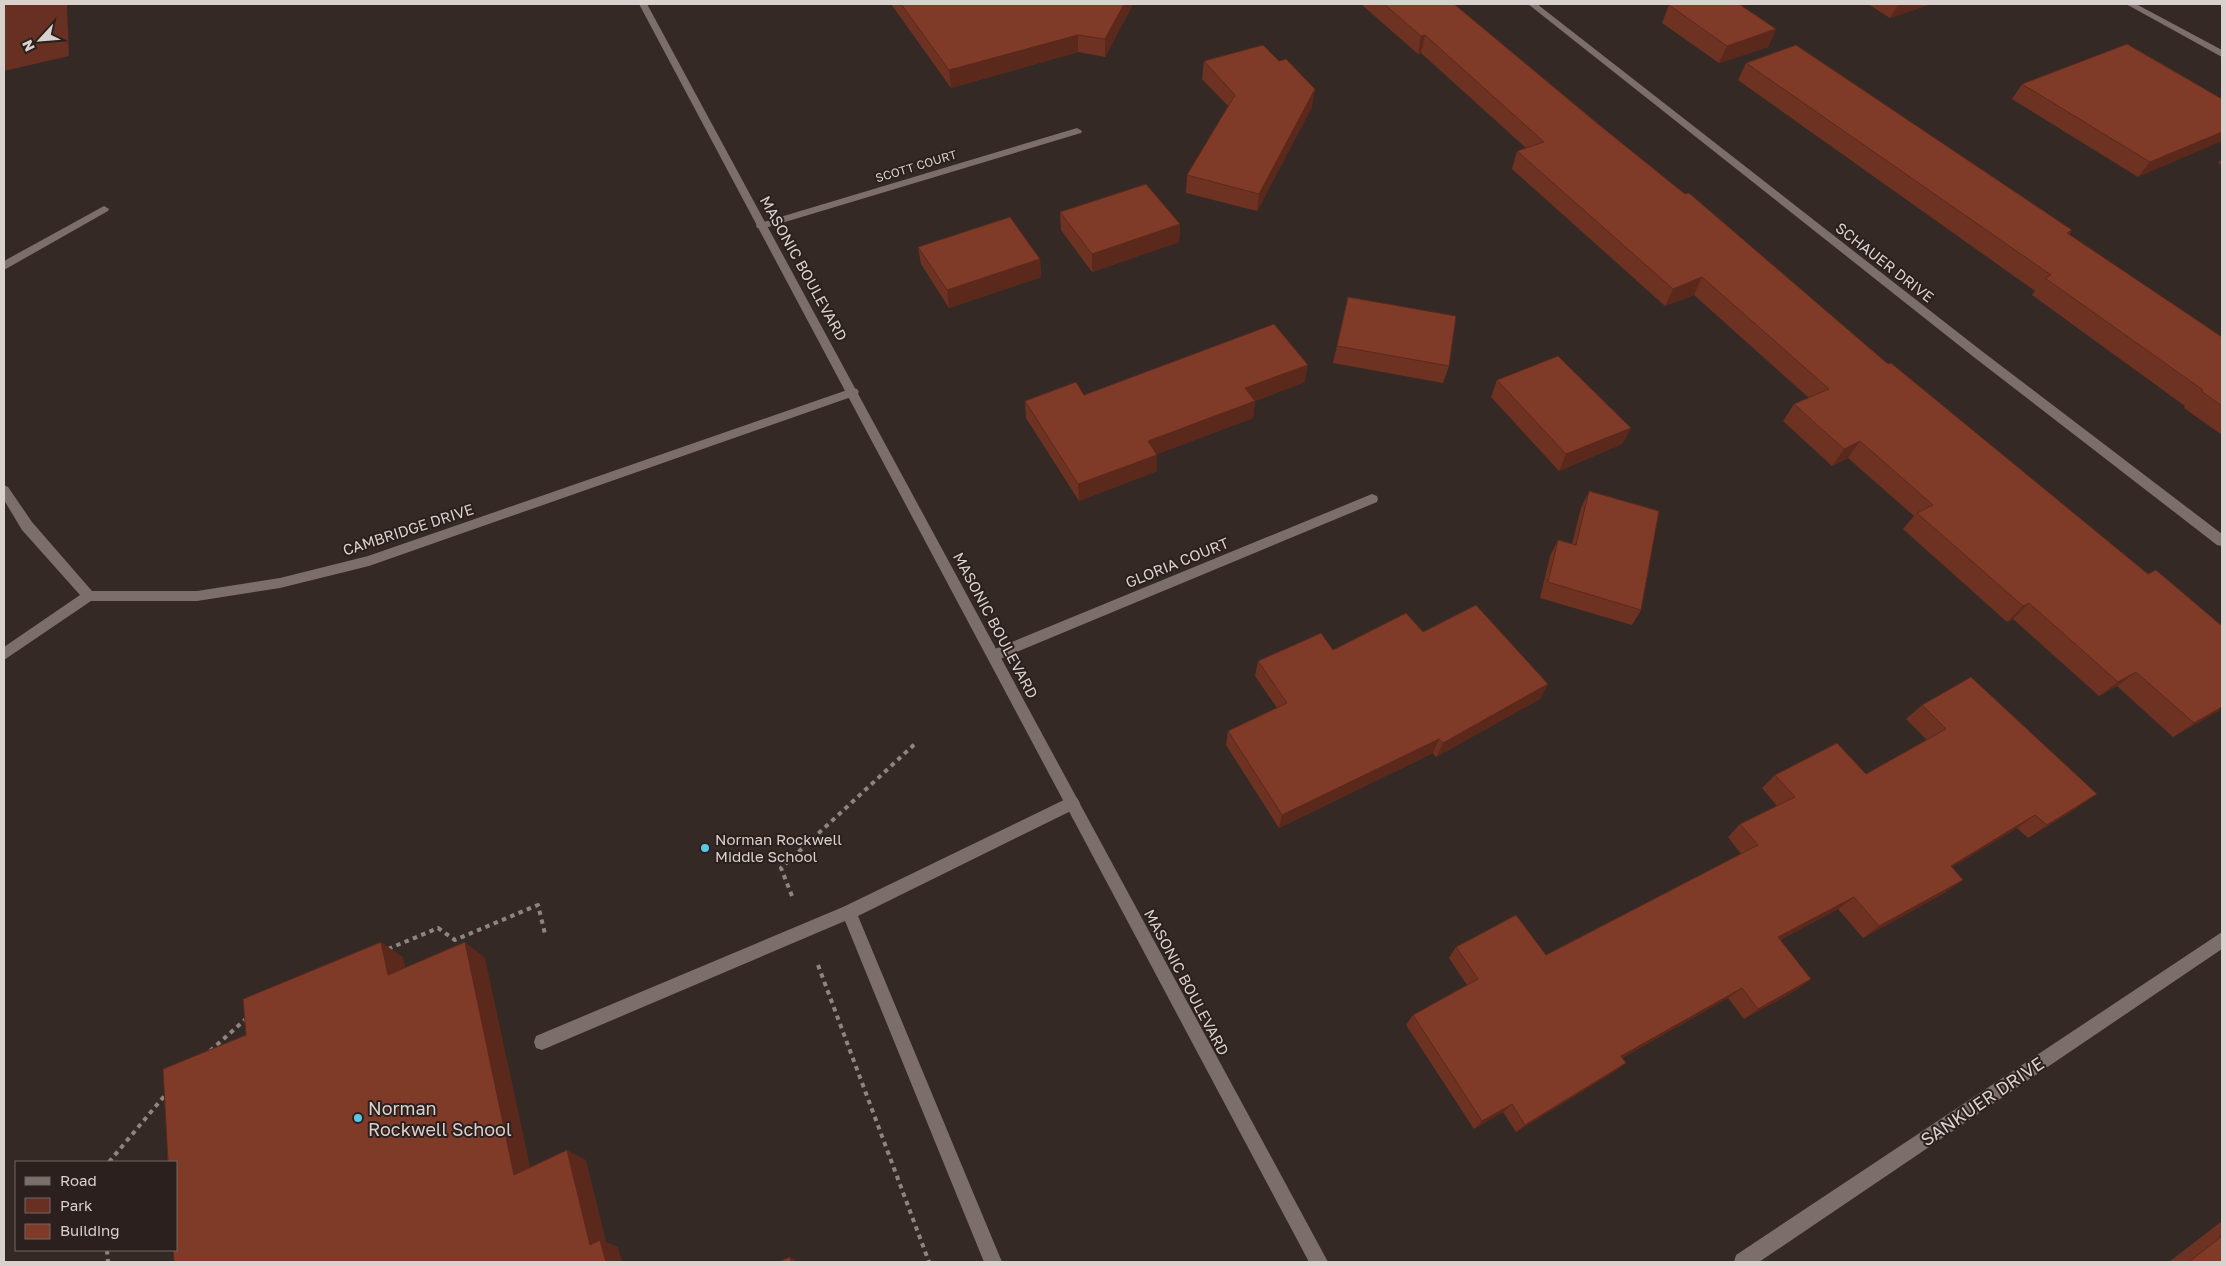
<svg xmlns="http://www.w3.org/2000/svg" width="2226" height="1266" viewBox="0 0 2226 1266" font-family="'Golos Text',sans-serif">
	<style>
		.green { fill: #673022 }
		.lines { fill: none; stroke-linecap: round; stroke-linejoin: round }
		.path { stroke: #8e8481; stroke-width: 4; stroke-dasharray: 4.5 4.5; stroke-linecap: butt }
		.service { fill: #7c6e6b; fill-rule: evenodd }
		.minor { fill: #7c6e6b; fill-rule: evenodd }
		.tertiary { fill: #7c6e6b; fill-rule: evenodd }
		.wall { fill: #6e3222 }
		.shaded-wall { fill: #5a291c }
		.building { fill: #803a28; stroke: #5a291c }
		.poi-dot { fill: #58c9e3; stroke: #2b201d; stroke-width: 2 }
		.labels { text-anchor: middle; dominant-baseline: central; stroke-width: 4; stroke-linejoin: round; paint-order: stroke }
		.far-street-label { font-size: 12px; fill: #d9d1ce; stroke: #2b201d }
		.street-label { font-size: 15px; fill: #d9d1ce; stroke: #2b201d }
		.poi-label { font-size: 15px; fill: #d9d1ce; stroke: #2b201d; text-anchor: start }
		.near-street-label { font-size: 18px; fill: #d9d1ce; stroke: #2b201d }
		.near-poi-label { font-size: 18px; fill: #d9d1ce; stroke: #2b201d; text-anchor: start }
	</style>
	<rect width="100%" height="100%" fill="#352926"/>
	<path class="green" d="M4 4H67L69 56 4 71Z"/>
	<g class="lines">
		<path class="path" d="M792 896 781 868 917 742
			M388 949 438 928 455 940 538 905 545 934
			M818 965 929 1262
			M210 1051 247 1018
			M109 1162 166 1094
			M107 1250 108 1262"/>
		<path class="service" d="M1072 796 1077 798 1080 803 1077 808 858 916 1002 1262H984L845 921 542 1050 536 1048 534 1042 536 1036 843 907Z"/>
		<path class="minor" d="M1528 4H1537L1983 352 2222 534V546L2217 545 1975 358Z
			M2126 4H2136L2222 50V57Z
			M1077 128 1082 131 1081 133 765 228H757L756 226 757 224Z
			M104 206 109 209 108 211 4 270V261Z
			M853 388 857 389 859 392 857 395 369 566 280 588 197 601H91L4 660V647L80 595 22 530 4 500V485L8 487 32 522 92 591H197L280 578 368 556Z
			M1372 494 1377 496 1378 499 1377 502 1000 659 995 661 990 659 988 655 990 651Z
			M2222 932V949L1759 1262H1734L1736 1255Z"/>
		<path class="tertiary" d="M639 4H647L1328 1262H1309Z"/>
	</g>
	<path class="wall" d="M891 4H1133L1105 57 1078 52 951 88Z
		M1361 4H1454L1888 364 2148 574 2222 626V709L2173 737 2117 686 2099 696 2013 619 2007 622 1903 529 1914 516 1848 458 1832 466 1783 421 1794 404 1809 398 1694 295 1665 306 1512 169 1517 151 1526 148 1421 53 1418 54Z
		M1868 4H1931L1890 18Z
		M1669 5 1776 29 1768 47 1719 63 1662 23Z
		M1204 61 1312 107 1257 211 1186 193 1187 175 1228 106 1202 79Z
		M1746 63 2072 230 2069 234 2222 337V435L2184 408 2185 406 2032 295 2035 291 1738 80Z
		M2022 84 2222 99 2138 177 2012 99Z
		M2222 159V165L2218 163Z
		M1060 212 1180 224 1179 242 1092 272 1061 230Z
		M918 247 1040 259 1041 277 949 308 921 264Z
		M1348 297 1449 366 1443 383 1333 363Z
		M1497 380 1631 428 1622 444 1559 471 1491 397Z
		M1305 382 1255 401 1253 418 1157 454V471L1079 501 1026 418 1025 401 1084 395Z
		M1589 491 1641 610 1632 625 1540 598 1550 556 1558 540 1572 544 1581 508Z
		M1423 632 1548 684 1540 699 1436 757 1433 753 1279 828 1226 745 1228 731 1277 708 1255 676 1258 661 1333 650Z
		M1922 705 2077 808 2028 838 2017 828 1952 867 1946 892 1863 938 1838 909 1780 940 1811 979 1796 990 1744 1019 1728 998 1622 1058 1626 1063 1614 1072 1516 1132 1503 1112 1474 1129 1406 1025 1413 1015 1467 985 1449 958 1456 947 1546 955 1741 854 1728 837 1740 824 1777 806 1762 788 1775 775 1866 774 1927 740 1906 719Z
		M2222 1221V1262H2169Z"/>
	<path class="shaded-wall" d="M1124 4H1133L1105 57V39Z
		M1898 4H1931L1890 18Z
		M1776 29 1768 47 1719 63 1727 46Z
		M1078 35V52L951 88 949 70Z
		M1425 35 1421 53 1418 54 1421 36Z
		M1315 89 1312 107 1257 211 1259 194Z
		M2222 132V141L2138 177 2150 162Z
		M1180 224 1179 242 1092 272V254Z
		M1040 259 1041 277 949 308 947 290Z
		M1702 277 1694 295 1665 306 1673 289Z
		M1308 365 1305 382 1243 405 1245 388Z
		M1255 401 1253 418 1147 458 1148 441Z
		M1631 428 1622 444 1559 471 1566 454Z
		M1860 441 1848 458 1832 466 1844 449Z
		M1157 455V471L1079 501 1078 484Z
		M2029 603 2013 619 2007 622 2023 606Z
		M2136 672 2117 686 2099 696 2118 682Z
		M1548 684 1540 699 1436 757 1443 743Z
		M2222 707V709L2173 737 2194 723Z
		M1439 739 1433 753 1279 828 1282 815Z
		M2097 794 2077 808 2028 838 2047 825Z
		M2035 815 2017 828 1934 878 1951 866Z
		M1963 880 1946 892 1863 938 1879 926Z
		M1854 897 1838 909 1763 949 1778 937Z
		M381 942 403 957 410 990 388 975Z
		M465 942 485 958 534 1185 514 1175Z
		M1811 979 1796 990 1744 1019 1758 1009Z
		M1742 988 1728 998 1609 1065 1621 1056Z
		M1626 1063 1614 1072 1516 1132 1525 1125Z
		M1512 1104 1503 1112 1474 1129 1482 1121Z
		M567 1150 586 1160 606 1242 618 1247 622 1262H606L590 1245Z
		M790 1257 798 1262H791Z"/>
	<path class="building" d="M901 4H1124L1105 39 1078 35 949 70Z
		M1384 4H1454L1598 124 1685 194 1689 193 1888 364 1891 363 2148 574 2156 570 2222 626V707L2194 723 2136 672 2118 682 2029 603 2023 606 1917 513 1933 505 1860 441 1844 449 1794 404 1829 389 1702 277 1673 289 1517 151 1544 142 1425 35 1421 36Z
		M1673 4H1739L1776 29 1727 46 1669 5Z
		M2127 44 2222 99V132L2150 162 2022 84Z
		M1263 45 1279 61 1286 59 1315 89 1259 194 1187 175 1235 95 1204 61Z
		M1796 45 2072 230 2067 233 2222 337V406L2201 391 2203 390 2045 278 2051 275 1746 63Z
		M1146 184 1180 224 1092 254 1060 212Z
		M1010 217 1040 259 947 290 918 247Z
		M1348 297 1456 316 1449 366 1337 346Z
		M1274 324 1308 365 1245 388 1255 401 1148 441 1157 455 1078 484 1025 401 1076 382 1084 395Z
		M1558 356 1631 428 1566 454 1497 380Z
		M1589 491 1659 511 1641 610 1548 582 1558 540 1576 545Z
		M1476 605 1548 684 1443 743 1439 739 1282 815 1228 731 1287 703 1258 661 1321 633 1333 650 1406 613 1423 632Z
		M1971 677 2097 794 2047 825 2035 815 1951 866 1963 880 1879 926 1854 897 1778 937 1811 979 1758 1009 1742 988 1621 1056 1626 1063 1525 1125 1512 1104 1482 1121 1413 1015 1478 979 1456 947 1516 915 1546 955 1758 845 1740 824 1795 797 1775 775 1837 743 1866 774 1946 729 1922 705Z
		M381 942 388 975 465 942 514 1175 567 1150 590 1245 600 1240 606 1262H174L173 1250H176V1162H168L163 1069 246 1035 243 999Z
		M2222 1236V1262H2189Z
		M790 1257 791 1262H779Z"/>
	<g class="poi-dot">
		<circle cx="705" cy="848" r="5"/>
		<circle cx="358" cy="1118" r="5"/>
	</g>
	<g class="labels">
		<g class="far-street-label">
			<text transform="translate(916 166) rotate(-17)">SCOTT COURT</text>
		</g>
		<g class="street-label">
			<text transform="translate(1885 262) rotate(38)">SCHAUER DRIVE</text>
			<text transform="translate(804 268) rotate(61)">MASONIC BOULEVARD</text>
			<text transform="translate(408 529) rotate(-18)">CAMBRIDGE DRIVE</text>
			<text transform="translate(1177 562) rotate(-22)">GLORIA COURT</text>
			<text transform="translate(996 625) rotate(62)">MASONIC BOULEVARD</text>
			<text transform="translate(1187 982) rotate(62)">MASONIC BOULEVARD</text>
		</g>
		<g class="poi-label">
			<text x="715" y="839">Norman Rockwell<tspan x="715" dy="17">Middle School</tspan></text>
		</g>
		<g class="near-street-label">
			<text transform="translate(1982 1101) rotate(-34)">SANKUER DRIVE</text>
		</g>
		<g class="near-poi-label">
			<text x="368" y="1108">Norman<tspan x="368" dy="21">Rockwell School</tspan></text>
		</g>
	</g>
	<rect width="2226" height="1266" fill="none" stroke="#d9d1ce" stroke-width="10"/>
	<rect x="15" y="1161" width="162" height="90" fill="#2b201d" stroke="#716764"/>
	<rect x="25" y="1177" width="25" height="8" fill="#7c6e6b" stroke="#716764"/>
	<text x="60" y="1186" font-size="15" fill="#d9d1ce">Road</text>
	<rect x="25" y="1198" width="25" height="15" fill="#673022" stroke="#716764"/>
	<text x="60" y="1211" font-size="15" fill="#d9d1ce">Park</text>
	<rect x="25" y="1224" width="25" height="15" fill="#803a28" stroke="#716764"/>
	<text x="60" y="1236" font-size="15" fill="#d9d1ce">Building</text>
	<g transform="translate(40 40) rotate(244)" stroke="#2b201d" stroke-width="4" paint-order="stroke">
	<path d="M0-4L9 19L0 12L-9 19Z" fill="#d9d1ce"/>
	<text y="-8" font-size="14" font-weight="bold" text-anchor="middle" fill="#d9d1ce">N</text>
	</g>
</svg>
